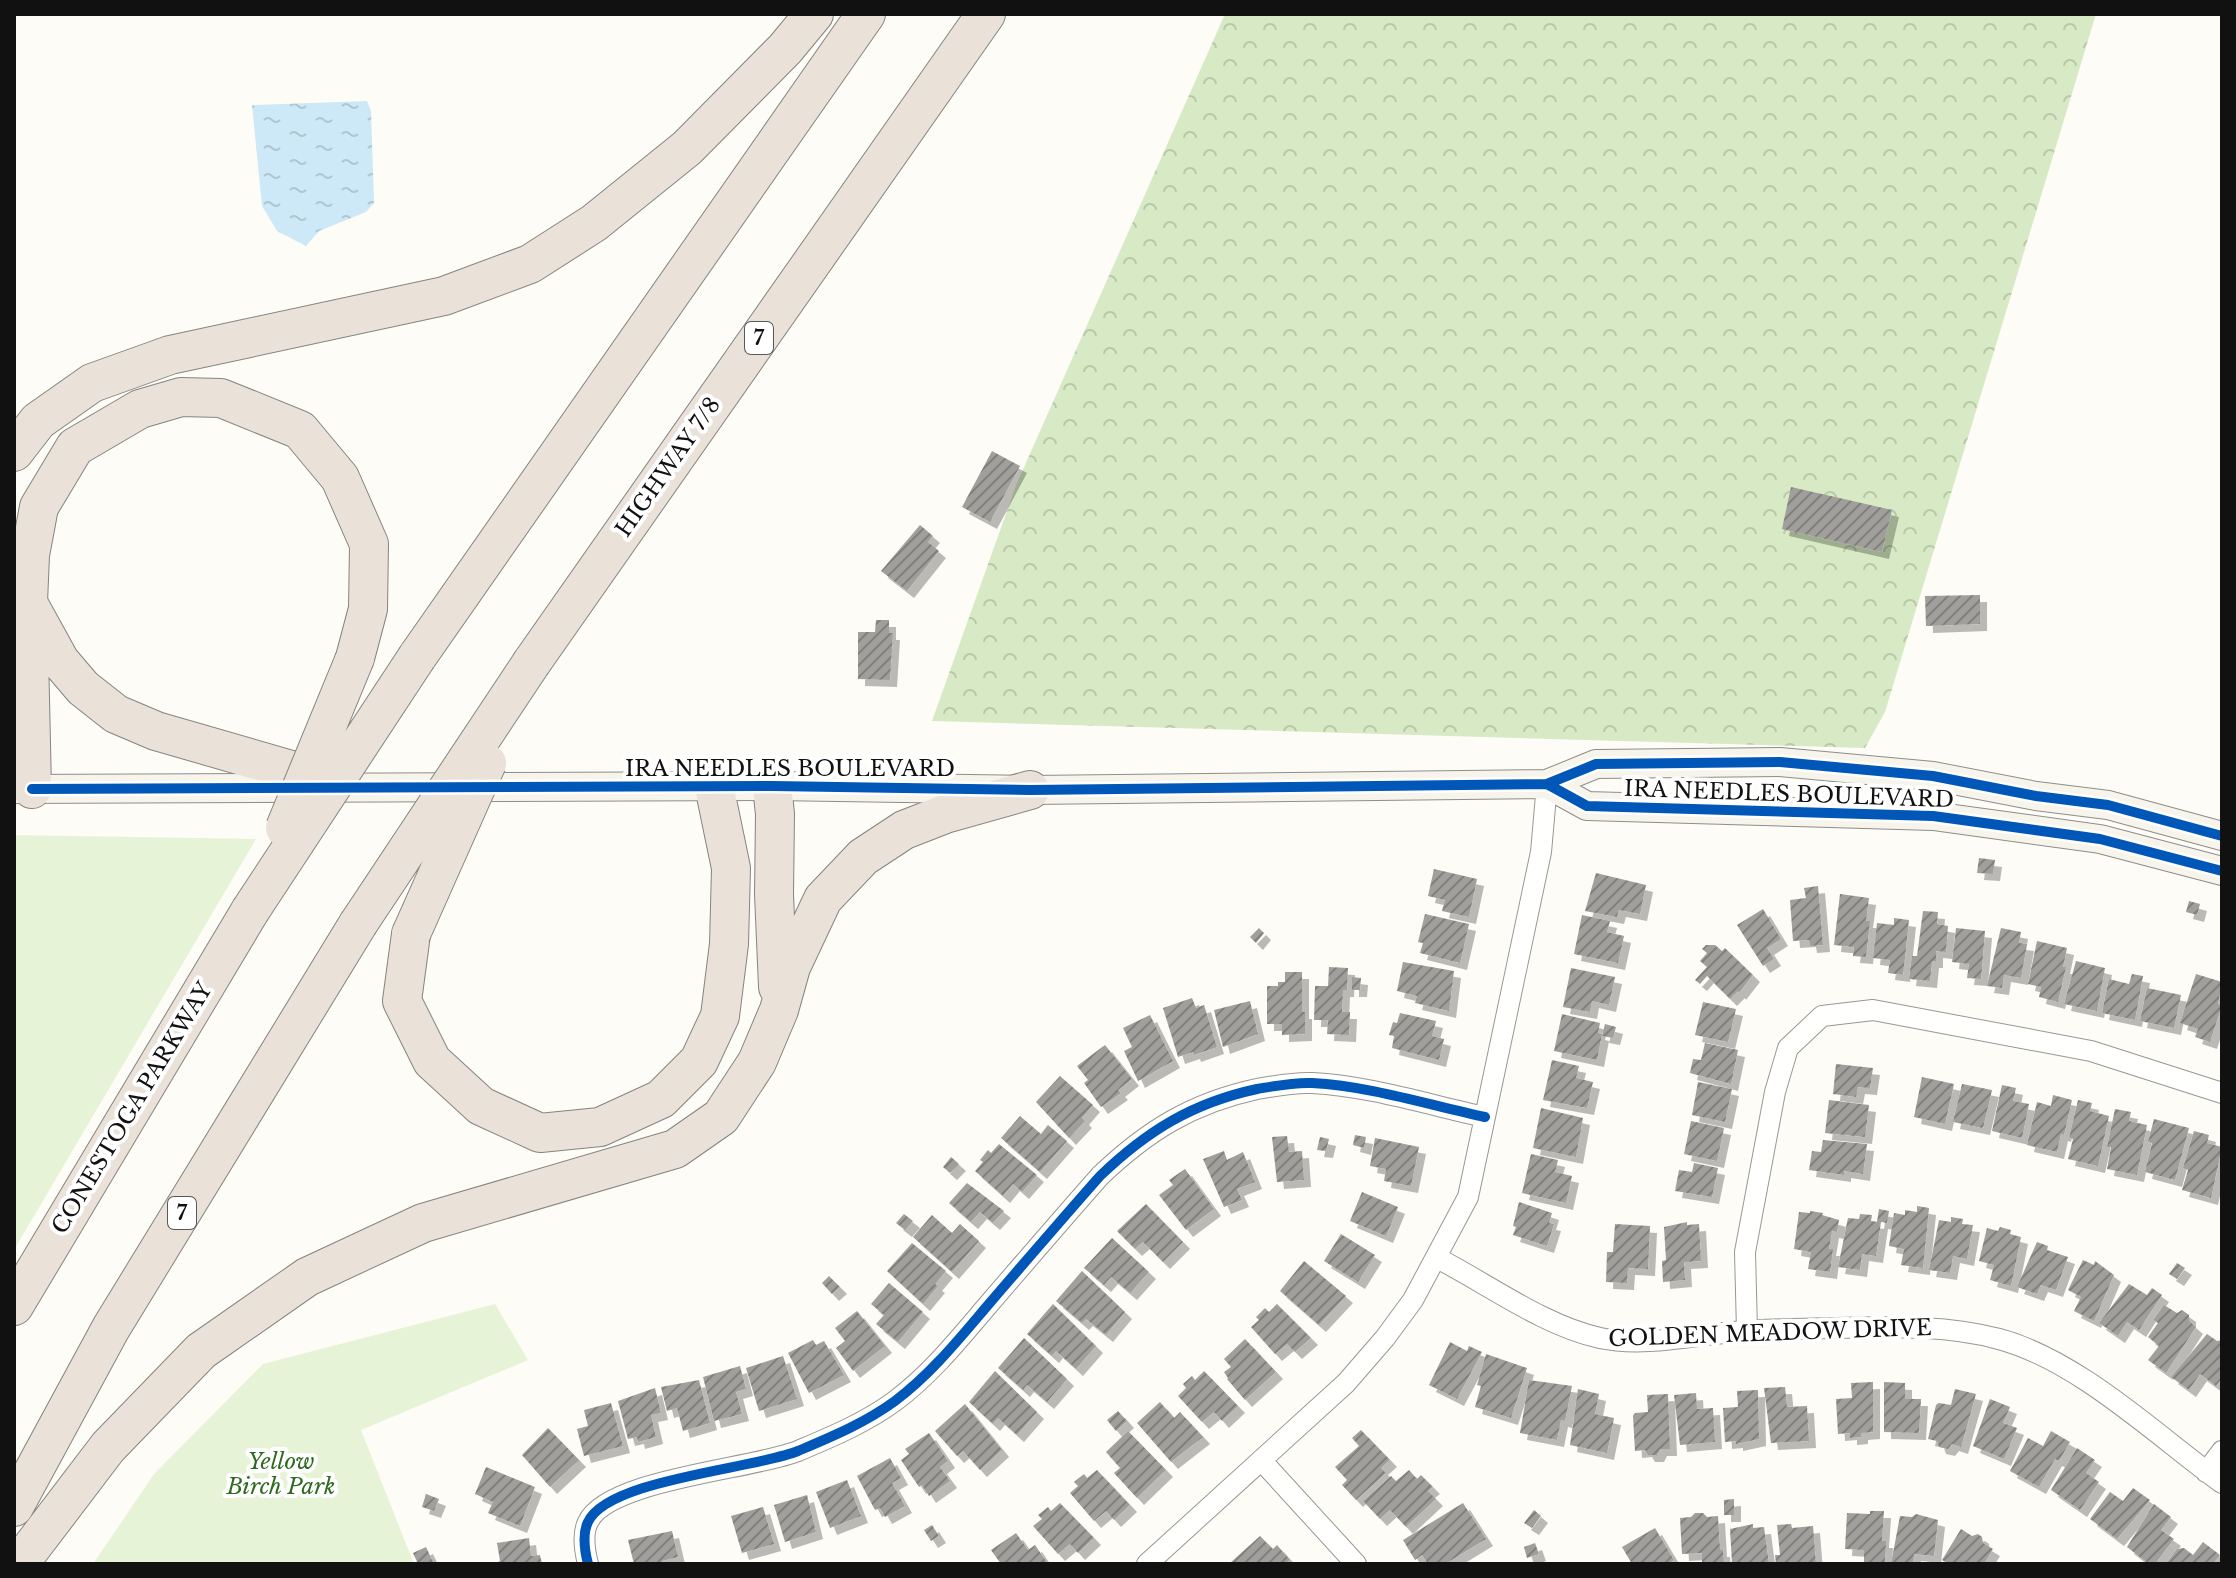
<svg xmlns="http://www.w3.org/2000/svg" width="2236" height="1578" viewBox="0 0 2236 1578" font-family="'Libre Baskerville',serif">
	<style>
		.grass { fill: #e7f3d7 }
		.forest { fill: url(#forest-crowns) }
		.water { fill: url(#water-ripples) }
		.building { fill: url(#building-hatch); filter: url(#shadow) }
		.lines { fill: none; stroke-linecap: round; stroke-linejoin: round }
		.street-casing { stroke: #979795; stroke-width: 22 }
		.secondary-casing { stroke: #8e8d8b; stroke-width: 30 }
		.highway-casing { stroke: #858482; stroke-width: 40 }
		.street { stroke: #fffffe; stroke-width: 20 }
		.secondary { stroke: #f6f4eb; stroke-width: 28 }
		.highway { stroke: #eae1d8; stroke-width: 38 }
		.highway-bridge-casing { stroke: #858482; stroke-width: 40; stroke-linecap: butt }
		.highway-bridge { stroke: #eae1d8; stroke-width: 38 }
		.cycleway-casing { stroke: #fff; stroke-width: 15 }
		.cycleway { stroke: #0057b8; stroke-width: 10 }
		.labels { text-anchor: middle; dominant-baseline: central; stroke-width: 8; stroke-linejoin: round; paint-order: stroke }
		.shield { fill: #fff; stroke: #585858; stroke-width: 2 }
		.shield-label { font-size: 20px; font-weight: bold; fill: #111 }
		.street-label { font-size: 22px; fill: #111; stroke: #fff }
		.park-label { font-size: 22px; font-style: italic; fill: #2f6b1f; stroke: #fff }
	</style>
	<defs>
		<pattern id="forest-crowns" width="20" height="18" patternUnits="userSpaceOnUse" patternTransform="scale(2)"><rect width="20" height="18" fill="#d8eac5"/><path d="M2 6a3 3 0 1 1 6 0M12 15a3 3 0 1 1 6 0" fill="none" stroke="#b8c8a8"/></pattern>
		<pattern id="water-ripples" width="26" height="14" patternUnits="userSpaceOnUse" patternTransform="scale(2)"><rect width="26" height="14" fill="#cde8f7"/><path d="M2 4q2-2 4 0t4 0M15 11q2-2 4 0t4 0" fill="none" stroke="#afc6d3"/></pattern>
		<pattern id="building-hatch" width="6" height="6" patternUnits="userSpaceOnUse" patternTransform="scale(2)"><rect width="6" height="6" fill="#a19f9c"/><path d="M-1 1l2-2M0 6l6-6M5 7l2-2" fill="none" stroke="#82807e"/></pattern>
		<filter id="shadow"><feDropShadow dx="7" dy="7" stdDeviation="0" flood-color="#0004"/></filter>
	</defs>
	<rect width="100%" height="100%" fill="#fdfcf7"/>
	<path class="grass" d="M14 835 256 839 14 1250Z
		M495 1304 528 1360 361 1430 414 1564H93L154 1474 263 1364Z"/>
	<path class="forest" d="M1225 14H2096L1885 712 1865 748 932 721 1017 483Z"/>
	<path class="water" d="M367 101 371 111 374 203 366 212 319 231 306 246 277 231 262 206 252 105Z"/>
	<path class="building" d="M992 451 1020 466 990 522 962 507Z
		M1791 487 1892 510 1882 552 1782 529Z
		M920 525 933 536 928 542 939 551 907 591 881 571Z
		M1980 595V624L1926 626 1925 596Z
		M876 620H889V633H893L890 680 858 679V632H875Z
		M1979 858 1995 860 1993 874 1977 873Z
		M1434 869 1477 879 1469 917 1442 911 1445 900 1428 896Z
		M1596 873 1646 885 1640 914 1619 910 1617 917 1585 911Z
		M1818 886 1823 945 1810 946 1809 940 1793 941 1790 900 1806 898 1804 888Z
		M1840 894 1869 898 1866 921H1870L1866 957 1853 956 1854 947 1834 945Z
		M2189 901 2200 904 2197 915 2186 912Z
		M1763 909 1781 939 1767 948 1774 959 1763 966 1737 925Z
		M1923 911 1938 912 1937 924 1948 926 1946 952 1936 951V961H1932L1930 981 1909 979 1912 956H1917Z
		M1425 914 1469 924 1460 963 1420 953 1423 943 1418 942Z
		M1582 915 1610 921 1607 932 1624 936 1618 963 1574 954Z
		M1894 918 1909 920 1903 975 1888 973 1890 960 1873 958 1877 923 1894 925Z
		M1259 928 1264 933 1256 943 1250 937Z
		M1956 928 1985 931 1981 979 1967 978 1969 964 1952 962Z
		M2001 928 2021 932 2019 943 2027 944 2021 978 2004 975 2002 988 1987 986Z
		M2037 941 2067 948 2063 967H2066L2058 1002 2039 997 2041 987 2028 984Z
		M1706 945H1715L1722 951 1725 948 1753 975 1739 993 1738 991 1730 999 1707 976 1700 984 1695 980 1707 967 1700 961 1707 953 1702 949Z
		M2076 961 2105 968 2097 1011 2064 1004Z
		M1403 962 1454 971 1449 1011 1415 1003 1417 996 1397 991Z
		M1329 967 1348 968 1347 990H1343L1342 1012H1350L1349 1035 1327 1034 1328 1020H1314L1315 986H1328Z
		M1571 968 1615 977 1609 1005 1592 1001 1590 1012 1563 1007Z
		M1285 972H1302V1012H1305V1034L1282 1035V1024H1267V986H1278V982H1285Z
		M2132 974 2143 976 2135 1020 2102 1013 2109 979 2129 984Z
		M2196 974 2222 982 2218 1004 2222 1005 2210 1042 2195 1037 2198 1029 2180 1023Z
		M1352 977 1361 978 1360 990H1352Z
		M2147 988 2181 995 2174 1028 2140 1021Z
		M1192 998 1196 1008 1204 1005 1217 1047 1194 1055 1193 1052 1178 1057 1163 1008Z
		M1250 1001 1258 1034 1223 1047 1214 1010Z
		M1703 1002 1736 1009 1728 1042 1695 1035Z
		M1400 1013 1436 1021 1432 1036 1444 1039 1439 1060 1392 1048 1394 1036 1389 1035 1393 1022 1397 1023Z
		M1562 1014 1600 1023 1598 1033 1602 1034 1597 1060 1554 1051Z
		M1150 1015 1173 1061 1138 1081 1124 1051 1132 1047 1123 1028Z
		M1605 1024 1616 1027 1613 1038 1602 1036Z
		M1705 1043 1738 1050 1731 1084 1690 1073 1693 1059 1701 1060Z
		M1105 1045 1132 1079 1118 1090 1121 1093 1101 1107 1084 1083 1088 1080 1077 1066Z
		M1552 1060 1579 1066 1576 1078 1593 1082 1587 1108 1543 1100Z
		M1836 1064 1873 1068 1870 1088 1858 1087 1856 1097 1833 1094Z
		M1060 1076 1093 1105 1082 1118 1085 1121 1069 1138 1036 1102Z
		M1922 1077 1954 1084 1945 1124 1914 1117Z
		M1698 1082 1732 1089 1725 1122 1692 1115Z
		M1962 1084 1992 1090 1983 1128 1953 1122Z
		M2002 1085 2016 1088 2013 1101 2029 1104 2022 1138 1992 1131Z
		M2053 1095 2072 1100 2064 1135 2061 1134 2057 1152 2027 1145 2037 1102 2051 1106Z
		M1829 1100 1869 1105 1865 1137 1825 1133Z
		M2078 1100 2092 1103 2090 1111 2109 1116 2098 1166 2068 1159 2073 1139 2069 1138Z
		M1541 1108 1583 1118 1576 1157 1533 1148Z
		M2115 1109 2131 1112 2129 1121 2147 1125 2137 1175 2107 1169 2111 1147H2107Z
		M1020 1116 1041 1134 1048 1125 1067 1141 1040 1172 1001 1138Z
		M2154 1119 2189 1128 2175 1180 2145 1172 2152 1143 2148 1142Z
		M1691 1121 1724 1128 1717 1161 1684 1154Z
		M2194 1131 2209 1135 2207 1143 2222 1147 2211 1198 2182 1190 2188 1170 2183 1168Z
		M1355 1135 1366 1137 1364 1148 1353 1145Z
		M1287 1136 1289 1152 1302 1151 1304 1180 1277 1182 1272 1137Z
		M1320 1137 1329 1139 1326 1151 1317 1150Z
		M1375 1138 1419 1147 1411 1186 1384 1181 1386 1169 1370 1166Z
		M1823 1140 1867 1144 1863 1174 1844 1171V1175L1809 1170 1812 1151 1821 1152Z
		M999 1144 1037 1175 1022 1192 1013 1184 1003 1196 975 1171 983 1162 980 1160 988 1150 991 1153Z
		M1224 1151 1227 1160 1243 1152 1255 1182 1237 1189 1242 1200 1224 1207 1203 1159Z
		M1531 1154 1558 1160 1555 1172 1572 1176 1566 1203 1522 1193Z
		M951 1157 959 1164 950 1173 943 1167Z
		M1694 1163 1718 1168 1712 1197 1675 1191 1679 1170 1692 1172Z
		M1185 1169 1214 1209 1186 1230 1159 1195 1173 1185 1169 1180Z
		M967 1183 1004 1211 993 1223 980 1212 971 1222 949 1203Z
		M1362 1192 1398 1207 1386 1236 1350 1221Z
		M1519 1202 1552 1213 1549 1223 1554 1224 1547 1246 1513 1235 1516 1227 1513 1226Z
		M1146 1204 1183 1242 1163 1262 1143 1242 1135 1249 1117 1231Z
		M1917 1206 1929 1208 1923 1268 1901 1265 1904 1249 1889 1246 1894 1213 1905 1215V1210L1917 1212Z
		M1879 1209 1889 1211 1887 1223 1881 1222 1876 1256 1862 1254 1860 1270 1838 1267 1848 1218 1859 1219 1860 1214 1872 1215 1871 1221 1877 1222Z
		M1810 1211 1823 1213 1822 1215 1839 1220 1837 1232 1832 1231 1829 1249H1833L1830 1272 1808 1269 1811 1252 1794 1249 1799 1212 1810 1213Z
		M904 1214 913 1221 905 1230 896 1223Z
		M932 1215 952 1233 960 1224 979 1241 952 1272 913 1237Z
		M1951 1217 1963 1219 1962 1224 1973 1225 1967 1259 1953 1256 1950 1273 1929 1270 1939 1220 1951 1222Z
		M1687 1222V1225L1699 1224 1701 1261 1684 1262 1685 1280 1663 1282 1662 1261 1666 1260 1664 1227Z
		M1615 1224 1650 1226 1648 1269 1628 1268 1627 1283 1606 1282 1607 1252H1613Z
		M2000 1227 2011 1230 2010 1234 2021 1237 2011 1286 1990 1280 1994 1265 1979 1261 1987 1228 1998 1231Z
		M1341 1234 1375 1255 1358 1282 1324 1261Z
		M1112 1238 1149 1272 1130 1293 1111 1277 1104 1285 1084 1268Z
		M2037 1242 2048 1246 2047 1250 2068 1257 2056 1290 2041 1285 2037 1294 2017 1287Z
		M912 1243 946 1271 935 1284 938 1286 923 1304 887 1271Z
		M2083 1260 2094 1265 2095 1261 2114 1275 2094 1321 2074 1311 2081 1297 2068 1290Z
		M1304 1261 1346 1296 1319 1325 1280 1291Z
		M2177 1263 2185 1268 2177 1279 2169 1274Z
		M1082 1271 1125 1312 1106 1335 1086 1319 1082 1323 1056 1301Z
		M829 1276 840 1287 832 1294 822 1283Z
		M889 1283 923 1312 898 1342 876 1324 884 1315 871 1304Z
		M2129 1284 2147 1295 2152 1288 2162 1295 2139 1330 2127 1322 2118 1336 2099 1323Z
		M1053 1304 1096 1346 1076 1369 1056 1351 1052 1356 1027 1334Z
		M1277 1304 1311 1338 1295 1352 1287 1344 1275 1354 1251 1327 1259 1320 1256 1317 1265 1308 1269 1312Z
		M2164 1305 2177 1313 2182 1310 2189 1315V1321L2196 1327 2166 1373 2148 1360 2159 1346 2148 1337 2158 1323 2153 1320Z
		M857 1311 885 1346 853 1371 836 1348 845 1341 835 1328Z
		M2207 1334 2217 1341 2222 1340V1378L2216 1386 2200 1374 2189 1390 2171 1377Z
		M1024 1338 1067 1379 1047 1402 1027 1385 1023 1390 998 1368Z
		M1245 1339 1276 1372 1245 1400 1227 1379 1228 1378 1224 1372 1231 1367 1224 1359Z
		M813 1340 816 1345 824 1341 844 1375 809 1393 788 1353Z
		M1450 1342 1467 1351 1469 1346 1482 1352 1457 1399 1429 1385Z
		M1486 1354 1527 1368 1511 1418 1475 1407 1481 1386 1477 1385Z
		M783 1356 797 1399 759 1411 746 1368Z
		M740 1366 746 1389 736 1392 742 1414 714 1421 703 1377Z
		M995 1371 1037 1412 1017 1435 998 1418 993 1424 969 1402Z
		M1204 1371 1238 1406 1222 1421 1214 1412 1202 1422 1178 1396 1186 1388 1183 1384 1192 1376 1195 1380Z
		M699 1380 710 1423 683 1431 677 1408 667 1411 661 1387Z
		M1529 1380 1572 1386 1565 1421 1561 1420 1557 1440 1520 1433Z
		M1873 1382V1432L1861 1433V1437L1850 1438V1433L1838 1434 1836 1399 1852 1398 1851 1383Z
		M1884 1382 1905 1383V1399H1921L1919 1433 1884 1432Z
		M1785 1387 1787 1407 1807 1406 1809 1441 1771 1443 1764 1388Z
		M655 1388 661 1413 651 1415 656 1437 638 1442 637 1437 628 1439 618 1401Z
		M1578 1389 1599 1394 1595 1414 1614 1418 1607 1453 1570 1445Z
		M1955 1389 1976 1394 1961 1447 1952 1444 1948 1449 1939 1447 1937 1441 1928 1439 1936 1405 1939 1403 1951 1405Z
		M1758 1390 1759 1439 1736 1444V1441L1725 1442 1723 1408 1738 1407 1737 1391Z
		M1696 1393 1697 1409 1713 1408 1715 1442 1680 1445 1674 1395Z
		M1668 1394 1670 1449H1660L1657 1455H1648L1645 1450 1635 1451 1633 1416 1635 1413 1648 1412 1647 1395Z
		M1990 1399 2010 1407 2003 1423 2017 1428 2004 1459 1973 1446Z
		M1160 1402 1174 1418 1180 1412 1203 1437 1171 1462 1137 1423Z
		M611 1403 623 1446 584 1456 577 1429 588 1426 584 1410Z
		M965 1404 1002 1450 980 1470 963 1451 957 1456 935 1431Z
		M1118 1411 1127 1421 1116 1431 1107 1420Z
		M548 1428 579 1460 550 1487 522 1455Z
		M1361 1430 1390 1460 1381 1468 1386 1473 1356 1500 1342 1485 1347 1480 1335 1467 1359 1446 1352 1438Z
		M1128 1431 1166 1470 1137 1498 1114 1473 1120 1468 1106 1452Z
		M2051 1431 2070 1442 2059 1461 2055 1459 2039 1487 2010 1471 2028 1438 2043 1446Z
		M929 1433 948 1461 940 1467 950 1481 929 1496 922 1485 919 1487 901 1460 909 1454 905 1449Z
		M2077 1448 2095 1460 2086 1473 2099 1482 2080 1510 2051 1490Z
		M890 1458 901 1478 892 1483 905 1506 885 1517 880 1508 875 1510 857 1476Z
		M486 1467 535 1487 520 1526 488 1513 493 1502 475 1494Z
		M1097 1470 1130 1505 1114 1520 1106 1511 1094 1521 1070 1493 1078 1486 1074 1482 1084 1474 1087 1478Z
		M1409 1470 1417 1479 1421 1475 1433 1487 1428 1491 1436 1499 1406 1527 1390 1510 1380 1519 1363 1501 1391 1476 1396 1481Z
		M847 1480 861 1516 830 1528 816 1492Z
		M2133 1488 2150 1500 2117 1539 2090 1519 2110 1492 2123 1501Z
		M426 1494 439 1499 434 1511 422 1507Z
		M807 1495 816 1532 785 1542 774 1505Z
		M1734 1499V1515H1724V1500Z
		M1060 1503 1094 1538 1078 1553 1070 1544 1058 1554 1033 1526 1042 1519 1038 1515 1048 1507 1051 1511Z
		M1463 1503 1486 1539 1445 1564H1428L1422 1555 1415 1560 1403 1540Z
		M2154 1504 2171 1517 2161 1530 2174 1539 2155 1564H2149L2127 1547Z
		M763 1507 774 1544 742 1553 731 1516Z
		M1534 1510 1541 1516 1532 1528 1524 1523Z
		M1870 1511H1884L1882 1541H1886L1885 1563 1864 1562V1550L1845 1549 1847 1513 1870 1514Z
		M1695 1513H1703L1707 1517 1718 1516 1720 1550H1723L1724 1564H1702V1553L1682 1554 1680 1518 1691 1517Z
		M1916 1514 1938 1520 1934 1556 1914 1554 1913 1564H1891L1900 1516 1912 1517Z
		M1753 1524V1528L1764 1527 1769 1564 1732 1563 1730 1529Z
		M1791 1524 1792 1528 1813 1526 1816 1564H1776L1775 1555H1780L1777 1525Z
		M932 1525 939 1536 931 1541 924 1530Z
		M1655 1528 1674 1560 1668 1564H1632L1622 1547Z
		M1961 1529 1972 1536 1978 1534 1982 1537 1983 1543 1993 1549 1984 1564H1949L1942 1560Z
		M672 1531 678 1557 662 1561 663 1564H634L628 1540Z
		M1016 1533 1028 1550 1035 1545 1048 1564H1001L991 1550Z
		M1260 1536 1273 1549 1277 1545 1290 1560 1286 1564H1229Z
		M529 1538 531 1556 540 1555 542 1564H494L500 1561 497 1543Z
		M2203 1542 2220 1555 2213 1564H2166L2177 1549 2184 1548 2193 1555Z
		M1535 1543 1539 1554 1527 1558 1524 1547Z
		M426 1547 434 1564H418L413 1553Z"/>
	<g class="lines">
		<g class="street-casing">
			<path id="street" d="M1437 1258C1488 1284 1544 1326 1600 1338 1642 1347 1690 1336 1733 1332 1765 1329 1798 1329 1830 1328 1887 1327 1943 1324 1999 1339 2078 1360 2156 1435 2222 1483
				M1747 1331 1745 1252 1775 1092 1788 1048 1822 1016 1873 1010 2091 1051 2222 1093
				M1261 1460 1356 1564
				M2206 1472 2222 1451
				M588 1564C585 1552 582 1534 588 1522 608 1479 754 1469 798 1451 831 1437 865 1423 895 1401 931 1374 959 1339 988 1305 1025 1262 1062 1219 1100 1176 1147 1131 1192 1103 1257 1089 1275 1086 1294 1082 1312 1083 1370 1086 1429 1105 1485 1117
				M1147 1564 1346 1383 1385 1338 1413 1300 1468 1197 1541 852 1547 784"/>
		</g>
		<g class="secondary-casing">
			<path id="secondary" d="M1547 784 1587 806 1933 816 2100 839 2222 871
				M14 789 772 786 1030 790 1547 784 1596 764 1780 762 1933 776 2036 796 2108 805 2222 836"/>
		</g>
		<g class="highway-casing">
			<path id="highway" d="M14 452 38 421 92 383 170 355 444 296 530 264 594 223 687 148 785 49 814 14
				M28 608 32 789
				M417 657 866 14
				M532 662 986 14
				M336 783 156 731 116 714 83 688 60 661 28 603 30 555 39 507 75 447 140 409 181 397 221 398 300 430 340 478 369 544 368 609 355 658
				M772 786 775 814 774 894 778 987
				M411 934 402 1001 432 1061 481 1106 540 1133 600 1127 661 1099 699 1061 720 1016 729 944 731 868 714 786
				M14 1306 250 911
				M14 1507 111 1328 358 924
				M19 1564 108 1447 201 1351 307 1277 423 1223 675 1149 721 1117 757 1062 779 1010 791 967 823 899 863 857 904 830 945 814 1030 790"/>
		</g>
		<use href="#street" class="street"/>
		<use href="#secondary" class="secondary"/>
		<use href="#highway" class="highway"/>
		<g class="highway-bridge-casing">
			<path id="highway-bridge" d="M285 828 355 658
				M250 911 417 657
				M358 924 532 662
				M411 934 487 763"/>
		</g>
		<use href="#highway-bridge" class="highway-bridge"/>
		<g class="cycleway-casing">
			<path id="cycleway" d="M1547 784 1587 806 1933 816 2100 839 2222 871
				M32 789 772 786 1030 790 1547 784 1596 764 1780 762 1933 776 2036 796 2108 805 2222 836
				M588 1564C585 1552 582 1534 588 1522 608 1479 754 1469 798 1451 831 1437 865 1423 895 1401 931 1374 959 1339 988 1305 1025 1262 1062 1219 1100 1176 1147 1131 1192 1103 1257 1089 1275 1086 1294 1082 1312 1083 1370 1086 1429 1105 1485 1117"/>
		</g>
		<use href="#cycleway" class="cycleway"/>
	</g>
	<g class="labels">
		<g class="shield">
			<rect x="745" y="322" width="28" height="32" rx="6"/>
			<rect x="168" y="1197" width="28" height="32" rx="6"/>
		</g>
		<g class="shield-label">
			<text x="759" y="338">7</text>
			<text x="182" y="1213">7</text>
		</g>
		<g class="street-label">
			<text transform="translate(668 467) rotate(-55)">HIGHWAY 7/8</text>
			<text x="790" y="768">IRA NEEDLES BOULEVARD</text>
			<text transform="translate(1789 794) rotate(2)">IRA NEEDLES BOULEVARD</text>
			<text transform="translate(132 1108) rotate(-59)">CONESTOGA PARKWAY</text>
			<text transform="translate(1770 1333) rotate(-2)">GOLDEN MEADOW DRIVE</text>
		</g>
		<g class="park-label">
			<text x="281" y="1461">Yellow<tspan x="281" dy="25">Birch Park</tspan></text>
		</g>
	</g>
	<rect width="2236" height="1578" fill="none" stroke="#111111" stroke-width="32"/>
</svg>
